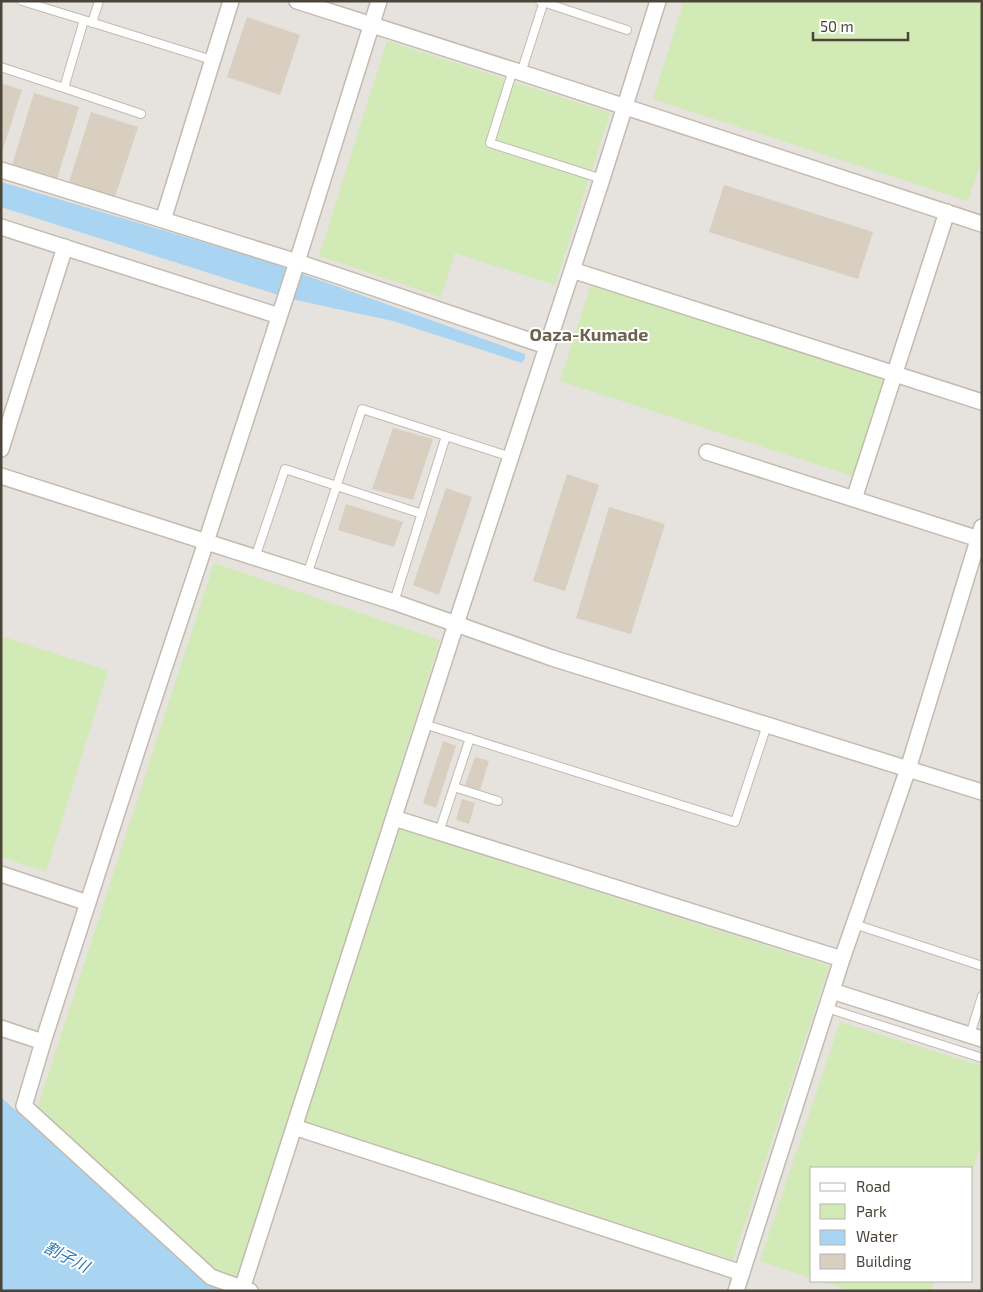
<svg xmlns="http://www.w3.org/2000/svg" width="983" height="1292" viewBox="0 0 983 1292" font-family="'Exo 2','Noto Sans JP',sans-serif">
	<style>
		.industrial { fill: #e6e2dd; fill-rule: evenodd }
		.green { fill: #d2eab5 }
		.water { fill: #a9d4f2 }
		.building { fill: #d8cfc1 }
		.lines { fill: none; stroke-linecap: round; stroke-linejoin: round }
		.lane-casing { stroke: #c2bbae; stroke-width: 10 }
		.street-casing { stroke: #c2bbae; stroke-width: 18 }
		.lane { stroke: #fff; stroke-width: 8 }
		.street { stroke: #fff; stroke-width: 15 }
		.labels { text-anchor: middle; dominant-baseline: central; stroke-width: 4; stroke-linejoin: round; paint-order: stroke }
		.water-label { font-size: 16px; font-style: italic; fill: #2e7ab2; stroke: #fff }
		.quarter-label { font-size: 18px; font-weight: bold; fill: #6e6250; stroke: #fff }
	</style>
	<rect width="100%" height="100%" fill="#f6f3ec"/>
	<path class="industrial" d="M1 1H982V1291H231L205 1283 1 1097ZM812 1168H972V1281H812Z"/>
	<path class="green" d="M684 1H982V159L968 201 653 99Z
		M387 41 610 113 555 285 455 253 441 297 319 256Z
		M592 281 885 377 852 476 560 381Z
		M214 563 440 640 239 1280 213 1271 38 1106Z
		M1 636 108 671 46 872 1 857Z
		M400 829 829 966 733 1260 304 1122Z
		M840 1022 982 1066V1141L972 1170V1168H812V1278L760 1261Z
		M821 1281H934L931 1291H852Z"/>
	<path class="water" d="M1 182 266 261 525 354V358L522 363 393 321 291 299 1 207Z
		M1 1097 205 1283 231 1291H1Z"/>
	<path class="building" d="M247 17 300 35 280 95 227 77Z
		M1 83 22 90 2 152H1Z
		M34 93 79 107 57 179 12 165Z
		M91 112 138 127 115 197 69 182Z
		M724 185 873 232 858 279 709 232Z
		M393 428 433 439 413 500 372 489Z
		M567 474 599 485 565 591 533 581Z
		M446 488 472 497 439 595 413 585Z
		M346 504 403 522 394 547 338 530Z
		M609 507 665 524 631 634 576 618Z
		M443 741 456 746 436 808 423 803Z
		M475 757 489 761 480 790 465 785Z
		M462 799 475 803 469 824 456 820Z"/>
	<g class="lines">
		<g class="lane-casing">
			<path id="lane" d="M22 1 84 20
				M540 1 627 30
				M92 23 99 1
				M1 67 64 88 84 20 212 60
				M513 70 490 143 602 179
				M521 73 544 1
				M64 88 141 114
				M255 558 285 469 422 514
				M307 575 362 409 511 457
				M394 602 446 436
				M424 724 735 822 767 725
				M454 787 498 801
				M439 832 470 738
				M854 924 982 966
				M827 1008 982 1058
				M970 1035 982 996"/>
		</g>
		<g class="street-casing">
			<path id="street" d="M231 1 163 220 297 262 546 346
				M297 1 513 70 982 224
				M1 170 163 220
				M1 227 279 316
				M572 270 982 402
				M1 449 65 247
				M707 452 982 540
				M1 476 394 602 552 658 982 792
				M854 499 947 212
				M394 818 842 959
				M1 874 88 903
				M832 991 982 1039
				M1 1028 43 1042
				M294 1127 742 1273
				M242 1289 456 624 602 179 658 1
				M250 1291 211 1277 24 1106 43 1042 145 726 206 542 297 262 379 1
				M736 1291 842 959 908 769 982 527"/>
		</g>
		<use href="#lane" class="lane"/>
		<use href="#street" class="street"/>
	</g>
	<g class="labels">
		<g class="water-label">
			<text transform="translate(67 1256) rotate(27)">割子川</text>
		</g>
		<g class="quarter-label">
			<text x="589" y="334">Oaza-Kumade</text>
		</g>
	</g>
	<rect width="983" height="1292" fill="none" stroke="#4b4439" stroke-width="5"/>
	<rect x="810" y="1167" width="162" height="115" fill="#ffffff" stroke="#b7b4b0"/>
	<rect x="820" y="1183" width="25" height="8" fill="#ffffff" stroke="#b7b4b0"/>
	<text x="856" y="1192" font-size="15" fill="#4b4439">Road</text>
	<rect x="820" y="1204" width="25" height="15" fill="#d2eab5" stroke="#b7b4b0"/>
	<text x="856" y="1217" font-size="15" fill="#4b4439">Park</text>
	<rect x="820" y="1230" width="25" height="15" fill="#a9d4f2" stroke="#b7b4b0"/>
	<text x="856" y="1242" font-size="15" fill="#4b4439">Water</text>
	<rect x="820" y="1254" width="25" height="15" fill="#d8cfc1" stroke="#b7b4b0"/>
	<text x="856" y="1267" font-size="15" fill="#4b4439">Building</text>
	<path d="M813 32v8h95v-8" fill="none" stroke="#4b4439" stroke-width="2.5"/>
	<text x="820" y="32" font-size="15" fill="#4b4439" stroke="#ffffff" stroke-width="4" paint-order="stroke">50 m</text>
</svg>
